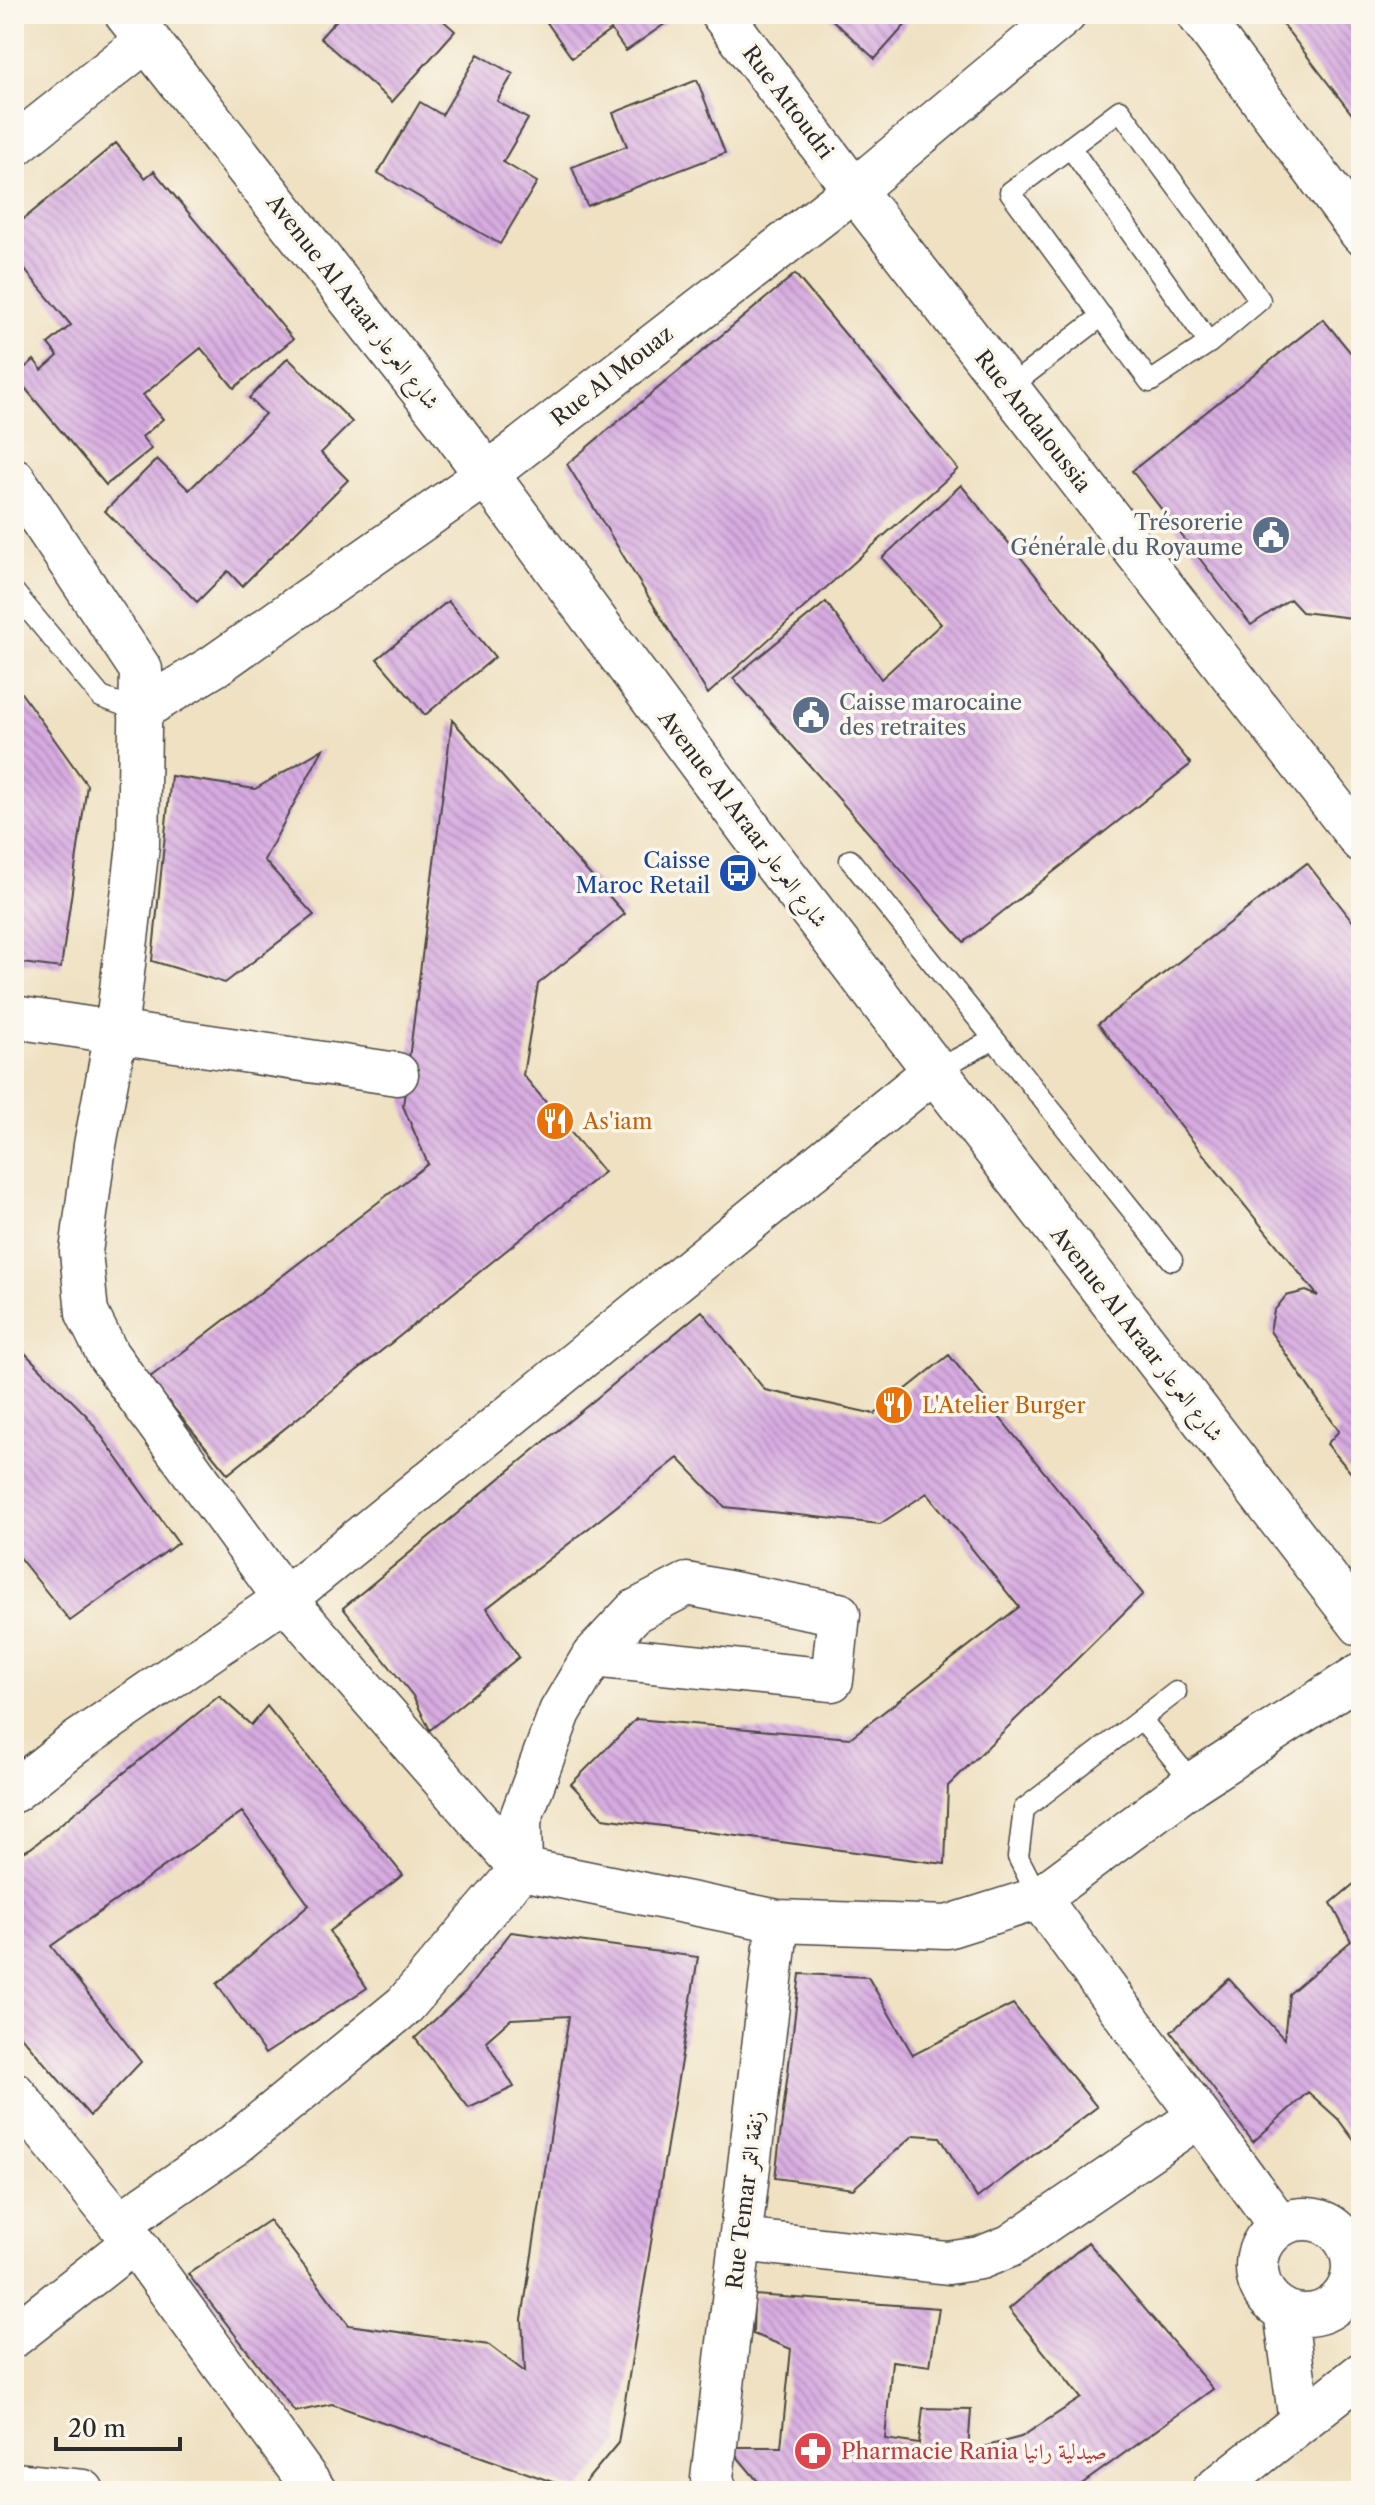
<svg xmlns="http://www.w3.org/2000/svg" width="1375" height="2505" viewBox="0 0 1375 2505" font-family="'Libre Caslon Text',Amiri,serif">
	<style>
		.building { fill: url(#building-back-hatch) }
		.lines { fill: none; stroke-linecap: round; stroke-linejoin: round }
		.service-casing { stroke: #484642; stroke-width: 23 }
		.minor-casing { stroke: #484642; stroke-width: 45 }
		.tertiary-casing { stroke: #484642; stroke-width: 47 }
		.service { stroke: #fff; stroke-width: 20 }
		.minor { stroke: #fff; stroke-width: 42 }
		.tertiary { stroke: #fff; stroke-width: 44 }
		.labels { text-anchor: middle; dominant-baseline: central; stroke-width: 7; stroke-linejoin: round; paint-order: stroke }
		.street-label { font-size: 22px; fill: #2b2b2b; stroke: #fbf7ec }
		.service-label { font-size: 22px; fill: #4e5e75; stroke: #fbf7ec; text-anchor: end }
		.transit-label { font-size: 22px; fill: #164399; stroke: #fbf7ec; text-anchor: end }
		.food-label { font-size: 22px; fill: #c56008; stroke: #fbf7ec; text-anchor: start }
		.health-label { font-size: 22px; fill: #be3a42; stroke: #fbf7ec; text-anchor: start }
	</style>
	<defs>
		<pattern id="building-back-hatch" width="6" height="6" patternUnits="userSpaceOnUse" patternTransform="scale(2)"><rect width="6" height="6" fill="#d7abe1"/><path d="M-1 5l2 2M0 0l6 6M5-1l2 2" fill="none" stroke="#af8bb7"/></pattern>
	</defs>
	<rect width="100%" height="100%" fill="#fbf7ec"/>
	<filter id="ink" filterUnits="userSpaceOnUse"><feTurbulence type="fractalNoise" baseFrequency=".0125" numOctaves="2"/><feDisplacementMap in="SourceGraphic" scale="16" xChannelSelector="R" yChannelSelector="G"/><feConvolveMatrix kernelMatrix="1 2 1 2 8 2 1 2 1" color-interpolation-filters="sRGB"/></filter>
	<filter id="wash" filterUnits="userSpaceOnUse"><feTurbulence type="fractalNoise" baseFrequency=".006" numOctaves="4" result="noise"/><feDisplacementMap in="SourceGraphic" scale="32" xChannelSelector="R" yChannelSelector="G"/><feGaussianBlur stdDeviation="1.8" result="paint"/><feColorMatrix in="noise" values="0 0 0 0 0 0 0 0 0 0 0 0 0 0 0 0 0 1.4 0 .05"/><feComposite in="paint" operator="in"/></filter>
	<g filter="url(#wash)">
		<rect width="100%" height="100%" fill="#efe1c2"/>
		<g id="blocks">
			<path class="building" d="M342 14H436L455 31 392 102 320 38Z
				M541 14H659L666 23 626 51 611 30 572 58Z
				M826 14H915L875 59Z
				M1275 14H1361V126Z
				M478 54 513 74 497 101 528 119 503 162 537 182 500 244 378 173 420 102 442 115Z
				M697 80 725 153 587 206 572 167 627 146 613 113Z
				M116 143 145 178 154 171 293 339 234 388 201 348 143 395 163 419 142 437 151 449 106 485 15 376 34 360 42 370 58 356 48 344 71 325 14 257V227Z
				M795 274 958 469 708 694 567 464Z
				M1323 319 1361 365V619L1302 612 1290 599 1251 625 1132 471Z
				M288 358 352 422 321 453 348 480 242 586 228 571 197 602 105 511 157 459 189 490 265 414 249 398Z
				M961 485 1191 764 964 942 733 678 826 602 881 679 941 624 882 558Z
				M448 601 495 657 425 715 377 659Z
				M14 683 87 785 61 968 14 962Z
				M452 720 625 914 538 984 523 1075 604 1172 228 1474 149 1378 428 1164 403 1106Z
				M323 749 264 860 314 915 225 983 152 961 171 776 255 789Z
				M1307 863 1361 932V1485L1327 1444 1339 1431 1270 1331 1274 1311 1286 1296 1306 1291 1318 1296 1098 1024Z
				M702 1311 765 1390 875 1414 949 1355 1143 1594 948 1786 945 1864 603 1818 571 1784 636 1719 850 1738 1019 1607 927 1493 880 1524 725 1507 678 1458 487 1608 519 1657 430 1730 413 1696 343 1608Z
				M14 1342 87 1416 178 1543 70 1621 14 1551Z
				M219 1696 251 1725 267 1706 403 1875 329 1931 367 1988 265 2054 217 1984 309 1905 242 1812 51 1946 141 2062 90 2116 14 2028V1857L31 1848Z
				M1361 1878V2150L1338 2119 1308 2092 1253 2142 1171 2032 1229 1979 1284 2039 1289 1994 1351 1941 1331 1903Z
				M511 1932 698 1957 618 2443 578 2491 332 2404 295 2412 188 2274 269 2220 349 2325 489 2345 525 2372 522 2319 569 2016 511 2019 486 2041 514 2087 469 2108 415 2038 465 1992Z
				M800 1974 868 1977 913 2055 1013 2004 1097 2107 977 2198 940 2137 914 2135 853 2189 775 2178Z
				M1088 2242 1213 2389 1072 2491H766L729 2447H781L791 2349 753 2334 754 2295 939 2308 930 2366 892 2361 885 2439 919 2444 923 2408 971 2409 968 2451 1021 2437 1081 2398 1009 2309Z"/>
		</g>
	</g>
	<g filter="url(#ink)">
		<use href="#blocks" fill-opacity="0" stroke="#484642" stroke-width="2"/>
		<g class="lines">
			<g class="service-casing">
				<path id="service" d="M1120 110 1260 300 1209 343 1150 382 1010 192Z
					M1070 147 1209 343
					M1008 388 1102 316
					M14 592 101 697 139 711
					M850 860 1172 1260
					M934 1071 993 1040
					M1141 1719 1193 1783
					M1039 1898 1018 1857 1024 1809 1176 1692"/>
			</g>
			<g class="minor-casing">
				<path id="minor" d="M722 14 854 190 1361 841
					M1198 14 1361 233
					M14 146 147 40
					M14 479 141 670 138 845 116 1032 95 1145 81 1252 87 1313 108 1355 285 1599 521 1869 778 1921 947 1927 1039 1898 1193 1783 1361 1674
					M139 711 214 666 486 475 854 190 1065 14
					M14 1017 397 1074
					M14 1791 74 1744 285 1599 934 1071
					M1039 1898 1280 2226
					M14 2093 134 2242 315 2491
					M1257 2267a48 48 0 1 1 96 0a48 48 0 1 1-96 0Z
					M119 2224 235 2144 405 2005 521 1869 520 1820 560 1712 593 1656 635 1611 687 1584 839 1614 832 1680 593 1656
					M740 2240 948 2263 980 2258 1010 2246 1198 2117
					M1285 2311 1300 2422
					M14 2336 134 2242
					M14 2484 83 2491
					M716 2491 712 2478 778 1921
					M1213 2491 1361 2374"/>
			</g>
			<g class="tertiary-casing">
				<path id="tertiary" d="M127 14 449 424 762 846 1361 1624"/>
			</g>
			<use href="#service" class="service"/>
			<use href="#minor" class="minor"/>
			<use href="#tertiary" class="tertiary"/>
		</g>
	</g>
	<defs>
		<g id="civic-disc" transform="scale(2)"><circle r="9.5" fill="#5c6f8a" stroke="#fbf7ec"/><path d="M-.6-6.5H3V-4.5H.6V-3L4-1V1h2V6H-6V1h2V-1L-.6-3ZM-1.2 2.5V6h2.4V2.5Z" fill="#fff"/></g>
		<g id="bus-disc" transform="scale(2)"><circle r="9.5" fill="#1a4fb4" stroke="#fbf7ec"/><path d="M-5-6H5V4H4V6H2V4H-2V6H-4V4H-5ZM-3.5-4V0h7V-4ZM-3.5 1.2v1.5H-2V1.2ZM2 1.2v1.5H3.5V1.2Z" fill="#fff"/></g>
		<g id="restaurant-disc" transform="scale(2)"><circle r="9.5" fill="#e8710a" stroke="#fbf7ec"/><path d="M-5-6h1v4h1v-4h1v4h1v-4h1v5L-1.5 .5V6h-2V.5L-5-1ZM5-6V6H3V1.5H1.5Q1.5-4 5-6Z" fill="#fff"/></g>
		<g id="pharmacy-disc" transform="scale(2)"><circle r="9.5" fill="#e0444e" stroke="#fbf7ec"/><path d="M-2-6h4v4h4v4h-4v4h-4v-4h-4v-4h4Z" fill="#fff"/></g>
	</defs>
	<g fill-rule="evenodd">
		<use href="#civic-disc" x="1271" y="535"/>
		<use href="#civic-disc" x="811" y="715"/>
		<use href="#bus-disc" x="738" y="873"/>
		<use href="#restaurant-disc" x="555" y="1121"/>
		<use href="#restaurant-disc" x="894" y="1405"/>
		<use href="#pharmacy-disc" x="813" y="2451"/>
	</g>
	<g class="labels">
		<g class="street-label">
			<text transform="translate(788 102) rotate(53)">Rue Attoudri</text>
			<text transform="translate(353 302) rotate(52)">Avenue Al Araar شارع العرعار</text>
			<text transform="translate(612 376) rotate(-38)">Rue Al Mouaz</text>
			<text transform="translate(1033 421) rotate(52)">Rue Andaloussia</text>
			<text transform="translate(743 819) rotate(53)">Avenue Al Araar شارع العرعار</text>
			<text transform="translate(1137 1334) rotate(52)">Avenue Al Araar شارع العرعار</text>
			<text transform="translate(745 2200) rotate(-83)">Rue Temar زنقة التمر</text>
		</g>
		<g class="service-label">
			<text x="1243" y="522">Trésorerie<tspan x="1243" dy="25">Générale du Royaume</tspan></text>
			<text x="839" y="702" text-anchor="start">Caisse marocaine<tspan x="839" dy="25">des retraites</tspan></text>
		</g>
		<g class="transit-label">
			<text x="710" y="860">Caisse<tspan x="710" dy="25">Maroc Retail</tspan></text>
		</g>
		<g class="food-label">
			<text x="583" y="1121">As'iam</text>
			<text x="922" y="1405">L'Atelier Burger</text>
		</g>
		<g class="health-label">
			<text x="841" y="2451">Pharmacie Rania صيدلية رانيا</text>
		</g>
	</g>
	<rect width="1375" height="2505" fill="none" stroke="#fbf7ec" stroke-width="48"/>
	<path d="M56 2437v12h124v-12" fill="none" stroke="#2b2b2b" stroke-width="4"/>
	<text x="68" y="2437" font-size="24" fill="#2b2b2b" stroke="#fbf7ec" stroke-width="6" paint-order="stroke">20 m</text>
</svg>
